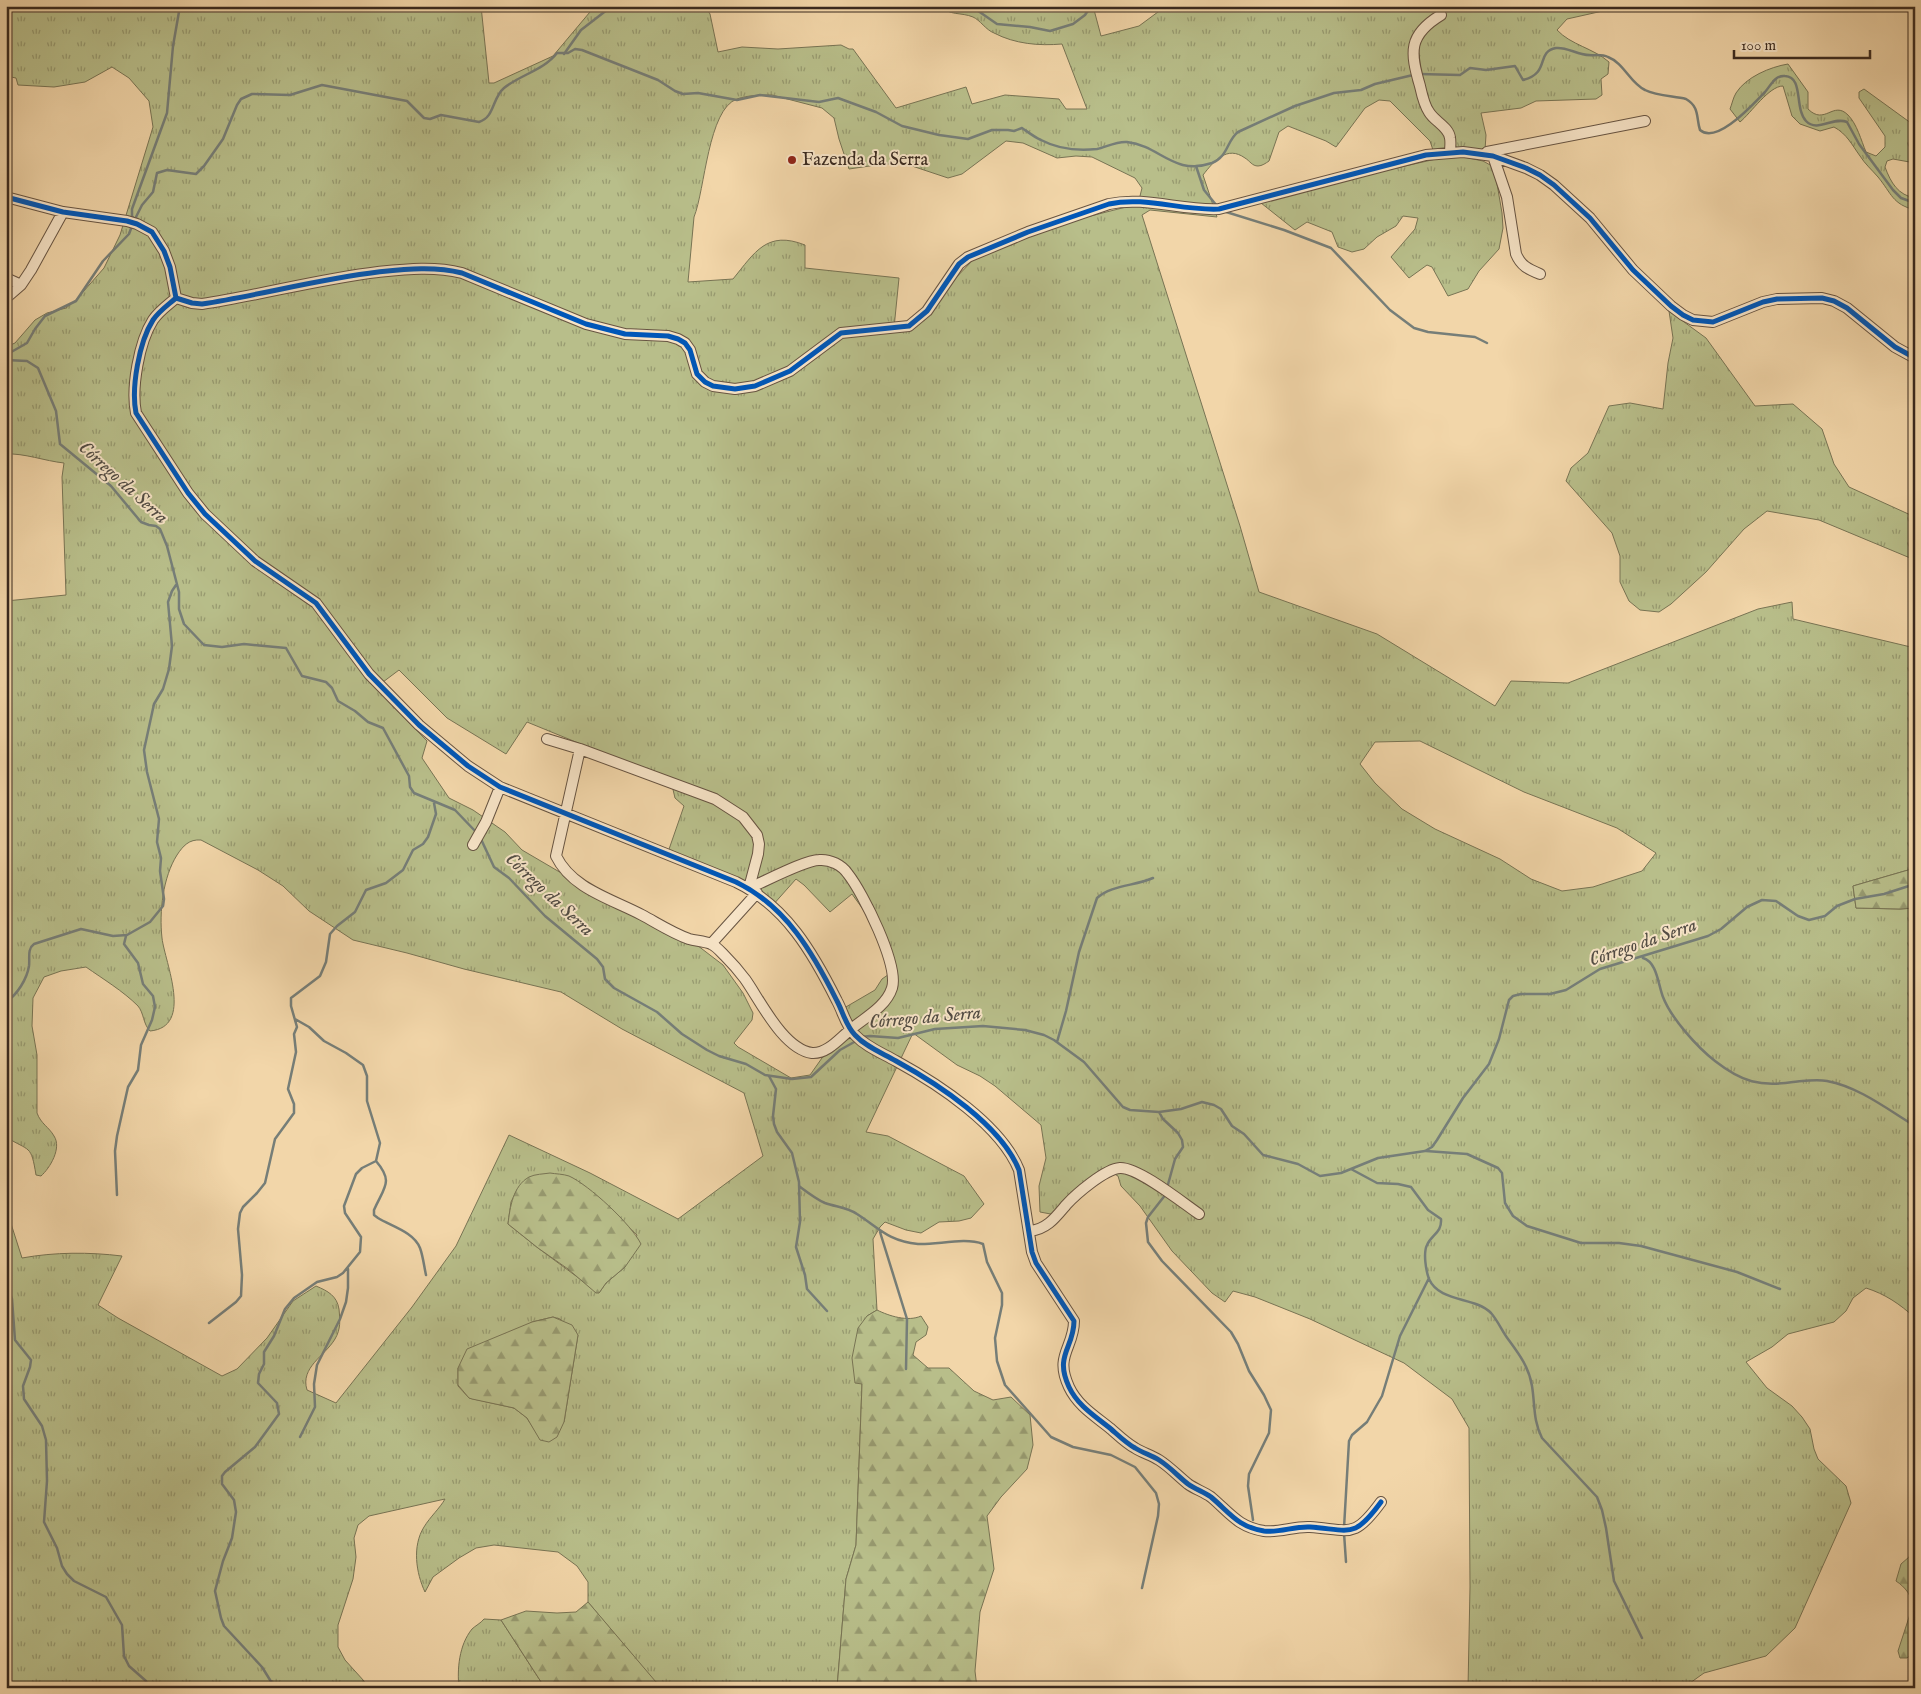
<svg xmlns="http://www.w3.org/2000/svg" width="1921" height="1694" viewBox="0 0 1921 1694" font-family="'IM FELL English',serif">
	<style>
		.grass { fill: url(#grass-tufts); stroke: #787454; fill-rule: evenodd }
		.forest { fill: url(#forest-firs); stroke: #787454 }
		.lines { fill: none; stroke-linecap: round; stroke-linejoin: round }
		.stream { stroke: #767e78; stroke-width: 2.5 }
		.street-casing { stroke: #675442; stroke-width: 12 }
		.street { stroke: #f7e4c7; stroke-width: 10 }
		.cycleway-casing { stroke: #f7e4c7; stroke-width: 8 }
		.cycleway { stroke: #0057b8; stroke-width: 5 }
		.poi-dot { fill: #8f2418; stroke: #f7e4c7; stroke-width: 2 }
		.labels { text-anchor: middle; dominant-baseline: central; stroke-width: 4; stroke-linejoin: round; paint-order: stroke }
		.poi-label { font-size: 18px; fill: #39291f; stroke: #f7e4c7; text-anchor: start }
		.water-label { font-size: 19px; font-style: italic; fill: #524c44; stroke: #f7e4c7 }
	</style>
	<defs>
		<pattern id="grass-tufts" width="24" height="20" patternUnits="userSpaceOnUse" patternTransform="scale(1.25)"><rect width="24" height="20" fill="#b8be8a"/><path d="M3 7l-1-3M5 7V3M7 7l1-3M15 17l-1-3M17 17v-4M19 17l1-3" fill="none" stroke="#979a70"/></pattern>
		<pattern id="forest-firs" width="22" height="20" patternUnits="userSpaceOnUse" patternTransform="scale(1.25)"><rect width="22" height="20" fill="#b8be8a"/><path d="M5 1l3.5 6h-7zM16 11l3.5 6h-7z" fill="#979a70"/></pattern>
	</defs>
	<rect width="100%" height="100%" fill="#f2d6a9"/>
	<filter id="stains"><feTurbulence type="fractalNoise" baseFrequency=".004" numOctaves="4"/><feColorMatrix values="0 0 0 0 .2 0 0 0 0 .09 0 0 0 0 .02 0 0 0 .5 -.17"/></filter>
	<radialGradient id="worn" r=".72"><stop offset=".6" stop-color="#630" stop-opacity="0"/><stop offset="1" stop-color="#630" stop-opacity=".3"/></radialGradient>
	<path class="grass" d="M6 6H481L489 83H494L553 56 595 6H705L710 14 718 52 742 47 778 49 841 45 849 49H853L896 108 966 87 972 104 1005 95 1059 99 1066 109H1087L1062 44C1039 46 1015 44 994 33 986 30 980 20 973 17 961 12 950 16 940 6H1093L1101 36 1139 26 1166 6H1625L1567 19 1557 30C1571 45 1593 48 1609 62L1608 74 1601 79 1602 95 1596 99 1536 101 1521 108 1481 113 1486 135 1485 150 1434 153 1430 141 1390 101 1379 100 1365 108 1336 147 1326 141 1288 126 1279 132 1269 161C1266 163 1262 166 1258 166 1252 166 1250 161 1245 158 1227 145 1214 161 1203 175L1217 217 1150 210 1142 215 1240 526 1259 592 1377 634 1495 706 1511 681 1568 683 1758 609 1792 602 1793 619 1915 648V868L1853 886 1856 908 1900 909 1915 908V1318C1900 1304 1885 1294 1866 1288L1853 1298 1846 1311 1834 1322 1788 1334 1772 1347 1746 1362 1767 1388 1792 1406 1802 1417 1810 1429 1814 1449 1818 1459 1846 1486 1851 1503 1795 1628 1766 1656 1704 1673 1683 1688H1468L1470 1587 1469 1428 1452 1399 1404 1363 1310 1319 1255 1297 1233 1291 1225 1302 1212 1293 1172 1251 1140 1206 1121 1186 1118 1176 1109 1171 1056 1215 1040 1212 1039 1186 1046 1158 1041 1125 995 1086 980 1076 957 1065 913 1033 866 1132 888 1136 964 1176 984 1204 971 1218 959 1221 939 1222 921 1233 906 1230 885 1222 880 1227 873 1239 877 1310 867 1316 862 1383 856 1545 846 1579 837 1688H680L656 1683 588 1602V1582L577 1566 558 1552 494 1545 476 1548 459 1558 433 1577 425 1592C416 1573 412 1546 424 1527 430 1517 440 1508 445 1499L369 1516 358 1525 354 1538 356 1557 353 1579 338 1625V1647L345 1660 364 1681 366 1688H6V1208L22 1258C55 1252 89 1252 122 1256L98 1305 118 1318 222 1376 237 1369 267 1338 293 1301 316 1286C328 1291 337 1296 339 1309 340 1320 341 1329 335 1339 325 1356 300 1367 307 1390L336 1403 412 1307 456 1246 509 1135 590 1173 678 1219 763 1156 744 1093 622 1029 561 992 464 969 407 953 353 940 309 911 283 886 258 870 201 840C189 839 183 846 177 855 163 877 159 912 162 938 165 963 194 1027 150 1031 143 1024 144 1013 138 1006 123 991 103 979 86 967L61 971 44 977 33 998 32 1026 37 1055V1113C41 1124 49 1127 54 1136 62 1148 50 1168 41 1176L36 1175C31 1144 30 1152 6 1137V601L66 595 62 477 64 463C45 461 24 453 6 454V347L15 343 35 320 47 313 66 308 76 300 104 268 120 235 153 127 149 101 129 78 112 67 85 82 54 87 18 85 16 78 6 76ZM772 95 822 108 834 118 839 139 849 169 883 164H906L948 178 962 174 1006 141 1023 143 1057 158 1076 156 1092 157 1135 178 1142 188 1138 204 1063 223 973 260 947 287 914 327 894 328 899 278 805 268V245C767 230 755 252 733 279L688 282 694 217C705 190 708 109 737 99 748 95 762 95 772 95ZM399 670 447 718 506 754 527 722 671 781 675 798 684 806 667 855 716 874 772 906 796 879 804 885 830 912 852 894 880 933 895 970 882 979 875 990 839 1011 846 1034 829 1048 810 1075 791 1078 738 1047 734 1043 752 1020 753 1013 743 993 723 965 676 929 563 874 522 850 505 832 473 810 449 798 422 758 427 741 375 688ZM1420 741 1524 792 1617 828 1656 853 1642 871 1593 887 1562 891 1531 879 1500 859 1435 829 1402 809 1375 783 1360 764 1375 742ZM582 1184 637 1235 625 1267 606 1283 599 1293 538 1248 508 1224 511 1202 518 1188ZM553 1317 560 1319 578 1335 564 1422 541 1440 527 1418 514 1408 469 1398 458 1386V1368L532 1322Z
		M1788 64 1808 92V109C1825 126 1833 100 1848 115 1857 124 1861 140 1866 152L1876 156 1885 147V136L1859 98V92L1864 89 1915 126V163L1893 159 1887 161 1885 167C1891 183 1898 195 1915 198V210C1892 204 1892 194 1878 177 1872 170 1865 164 1860 156 1852 145 1847 134 1834 127L1820 131 1800 124 1792 116 1783 86C1769 86 1751 113 1740 122L1730 109C1732 104 1733 98 1736 93 1746 77 1770 67 1788 64Z
		M1464 157 1483 161 1492 166 1495 172 1502 213 1503 228 1499 249 1479 271 1468 289 1448 296 1432 267 1427 265 1409 278 1391 257 1415 229 1418 218 1403 216 1396 226 1377 237 1364 249 1352 252 1338 247 1332 232 1307 222 1295 230 1261 203 1348 179 1436 159Z
		M1669 311 1706 338 1755 406 1793 404 1822 429 1834 464 1849 487 1915 517V560L1819 520 1767 511 1744 529 1706 572 1671 604 1659 612 1640 610 1629 601 1620 582V556L1612 533 1566 481 1571 468 1588 453 1609 406 1630 403 1663 409 1668 363 1673 338Z
		M484 1619 501 1620 545 1688H459C457 1669 459 1645 472 1629 475 1626 481 1623 484 1619Z"/>
	<path class="forest" d="M1915 868V908L1900 909 1856 908 1853 886Z
		M550 1173C556 1174 563 1174 569 1176 589 1185 631 1224 641 1244L625 1267 606 1283 599 1293H596L568 1269 538 1248 508 1224C510 1207 513 1186 529 1177 535 1174 544 1174 550 1173Z
		M877 1310C889 1316 908 1322 921 1316L928 1327 926 1335 916 1342 913 1355 928 1368H949L974 1391 993 1400 1011 1397 1030 1415 1033 1445 1027 1469 1001 1497 987 1516 994 1569 980 1612 975 1671 977 1688H837L846 1579 856 1545 862 1384 855 1383 852 1358 858 1328 867 1316Z
		M553 1317 572 1325 578 1335 564 1422 557 1437 549 1442 540 1440 527 1418 514 1408 472 1399 469 1398 458 1385V1368L467 1349 532 1322Z
		M1915 1541V1652L1907 1658H1900L1898 1651 1912 1608C1913 1596 1905 1587 1896 1581L1901 1564 1909 1557Z
		M588 1602 656 1682 680 1688H545L501 1620 526 1611 557 1613 576 1612Z"/>
	<g class="lines">
		<path class="stream" d="M971 6 997 24 1030 27 1050 31 1073 24 1085 15 1091 6
			M564 54 581 30 612 6
			M1419 74 1460 75 1470 68 1486 70 1515 66 1523 80C1551 73 1535 52 1556 48 1565 47 1573 52 1582 54 1591 57 1600 53 1608 57 1624 63 1630 83 1645 90 1657 96 1673 96 1686 99 1700 107 1696 118 1700 130 1717 145 1753 104 1765 92 1771 85 1775 75 1785 76 1804 77 1794 108 1806 121 1817 133 1834 116 1847 122L1859 144 1893 190 1901 198 1915 203
			M1196 166 1204 190 1217 206
			M1223 211 1284 230 1331 248 1390 310 1414 328 1428 332 1475 337 1487 343
			M134 219 132 216V209L167 113 173 46 180 6
			M134 221 142 205 153 192 157 173 167 170 196 174 204 166 223 139 237 105 241 99 252 94 290 95 322 85 407 101 424 118 430 119 441 115 479 122C495 117 492 98 504 88 520 75 544 70 557 53H568L575 49 582 50 658 80 675 91 683 94 698 93 737 100 760 95 819 102 838 98 876 112 902 126 939 135 968 139 992 130H1008L1014 131 1022 128C1028 132 1034 137 1041 140 1058 149 1078 151 1097 149 1106 147 1117 141 1127 142 1161 146 1173 176 1212 163 1228 157 1227 140 1238 132L1295 106 1334 93 1361 90 1375 84 1413 75
			M6 355 27 343 35 329 45 316 76 301 103 261 129 234 132 226
			M6 360 27 361 38 368 56 411 60 444 111 486 141 522 149 525 156 526 160 529 167 546 179 592V609L184 624 204 645 222 647 244 644 286 648 302 676 326 682 332 688 338 701 355 711 368 722 383 728 409 776 410 787 414 793 455 810 477 833
			M480 837 494 867 509 878 545 916 597 959 603 967 605 979 614 988 657 1012 682 1034 707 1050 719 1056 746 1064 765 1075 792 1079 811 1077 840 1050 856 1041
			M1643 958C1657 962 1658 984 1663 997 1671 1018 1697 1047 1715 1061 1742 1082 1760 1087 1793 1082 1804 1081 1816 1079 1827 1081 1859 1087 1887 1109 1915 1126
			M6 1002C17 995 27 979 29 966 30 958 27 949 34 944L81 929 113 936 127 935 150 922 163 906 164 899 160 871 161 858 157 842 159 819 147 772 144 750 154 704 163 689 169 669 172 646 168 602 172 591 176 585
			M860 1037 870 1036 898 1038 935 1029 983 1026 1025 1030 1044 1035 1054 1040 1084 1062 1123 1107 1130 1110 1159 1112 1181 1109 1202 1102 1214 1105 1221 1109 1232 1126 1244 1134 1263 1155 1298 1164 1320 1176 1341 1173 1378 1158 1425 1151 1432 1147 1437 1140 1463 1098 1489 1064 1499 1039 1509 1000 1513 996 1521 994H1550L1566 990 1600 969 1708 936 1721 929 1747 907 1762 900 1776 901 1798 916 1809 920 1825 916 1837 906 1855 899 1884 894 1915 884
			M1057 1042 1066 1011 1079 952 1097 898C1111 885 1135 886 1153 878
			M769 1076 776 1089 773 1116 774 1124 777 1132 792 1153 799 1182 800 1222 796 1247 805 1275 807 1289 827 1311
			M1159 1112 1163 1119 1178 1133 1182 1140 1183 1147 1175 1159 1167 1188
			M1426 1151 1467 1154 1498 1168 1502 1173 1505 1203 1513 1216 1527 1226 1581 1243H1619L1641 1246 1737 1272 1780 1289
			M376 1161C394 1182 384 1187 374 1210V1215L378 1218C391 1226 414 1232 420 1248 423 1256 424 1266 426 1275
			M1351 1169 1377 1183 1398 1184 1411 1187 1428 1210 1441 1219C1442 1233 1432 1234 1427 1245 1423 1253 1426 1271 1429 1279 1440 1303 1474 1296 1491 1313 1498 1321 1502 1331 1508 1339 1519 1354 1529 1367 1532 1386 1535 1404 1533 1421 1542 1438L1597 1497 1602 1510 1606 1528 1614 1581 1642 1638
			M799 1186C807 1192 816 1199 825 1203 836 1207 847 1207 857 1214 879 1228 888 1241 918 1244 937 1245 965 1237 983 1244L987 1262 1002 1293V1305L995 1338 997 1361 1005 1385 1051 1437 1073 1447 1111 1455 1135 1467 1156 1493 1159 1504 1158 1516 1142 1588
			M1166 1194 1148 1217 1146 1223 1148 1242 1162 1261 1231 1332 1238 1344 1249 1371 1264 1395 1271 1410 1269 1433 1249 1474 1248 1486 1253 1520
			M117 1195 115 1151 117 1136 128 1087 138 1070 141 1045 152 1020 155 1007 153 996 143 984 138 963 124 944 126 936
			M880 1232 907 1319 906 1369
			M6 1283 12 1299 15 1340 31 1360 30 1367 23 1386 24 1399 42 1426 46 1440 47 1481 44 1522 57 1548 62 1566 67 1574 74 1581 106 1597 122 1625 124 1656 129 1666 146 1681 149 1688
			M209 1323 236 1302 241 1296 242 1275 238 1229 240 1213 243 1207 257 1193 265 1183 275 1139 294 1113V1104L288 1089 296 1052 294 1034 297 1027 291 1006V998L320 976 326 962 330 934 337 926 355 912 366 890 386 883 403 870 413 850 423 844 428 837 436 814 434 803
			M300 1437 315 1407 314 1384 317 1365 340 1319 346 1302 348 1288V1269
			M1344 1528 1349 1441 1352 1435 1367 1422 1382 1396 1400 1336 1429 1278
			M1344 1533 1346 1562
			M275 1688 262 1667 224 1626 221 1618 215 1591 223 1561 232 1538 236 1512 234 1500 222 1484V1476L225 1472 255 1447 279 1414 277 1403 258 1383 259 1374 264 1364V1352L274 1336 285 1309 294 1298 317 1282 337 1277 343 1273 360 1252 361 1237 345 1213 344 1206 356 1174 362 1168 376 1161 380 1143 367 1101V1076L363 1065 346 1053 324 1041 309 1027 295 1019"/>
		<g class="street-casing">
			<path id="street" d="M1441 15C1408 35 1410 52 1420 86 1422 95 1424 105 1429 112 1434 121 1449 127 1450 138 1451 142 1450 148 1450 153
				M1487 152 1645 121
				M1493 156 1507 197 1516 254C1521 266 1528 269 1540 274
				M6 197 63 212 127 221 137 224 152 232 164 251 170 267 176 298C168 305 159 311 153 320 139 342 131 388 136 413L188 493 205 514 255 561 316 603 369 674 419 725 468 766 500 787 736 882C786 906 813 953 837 1001 843 1012 846 1026 855 1035 866 1047 882 1053 896 1061 938 1084 1001 1125 1019 1170L1032 1252 1036 1263 1074 1321C1074 1348 1054 1355 1069 1387 1078 1406 1095 1416 1111 1429 1119 1436 1126 1443 1135 1448 1143 1453 1151 1455 1159 1460 1170 1467 1178 1476 1188 1484 1195 1489 1204 1492 1211 1497 1230 1513 1238 1527 1264 1531 1280 1533 1294 1526 1310 1527 1351 1530 1354 1539 1381 1502
				M6 278 21 285
				M6 298 21 285 31 270 63 212
				M176 298 192 303 202 304C261 295 319 279 378 272 407 269 434 266 462 273L586 324 625 334 668 336 678 339 685 343 690 350 697 374 705 382 713 386 735 389 755 386 790 371 841 333 909 326 927 311 959 264 968 257 1028 232 1109 204C1145 196 1182 211 1219 209L1426 155 1463 152 1493 156 1526 168 1540 175 1554 185 1590 218 1633 270 1671 306 1683 315 1693 320 1713 322 1763 302 1777 299 1822 298 1834 301 1847 308 1895 347 1915 358
				M547 739 580 749
				M580 749 715 799 743 817 757 835 759 844 758 854 749 888C764 882 805 860 819 860 830 859 842 865 848 874 863 893 899 965 892 988 886 1007 864 1018 850 1030 839 1039 827 1054 812 1053 783 1049 760 1000 745 979 739 971 732 963 725 956 721 952 716 946 711 944 704 941 696 941 689 939 672 933 657 923 642 915 612 899 572 889 556 856Z
				M473 845 486 822 500 787
				M711 944 757 893
				M1030 1231C1047 1229 1055 1218 1066 1205 1076 1194 1105 1169 1120 1168 1138 1167 1183 1203 1199 1214"/>
		</g>
		<use href="#street" class="street"/>
		<g class="cycleway-casing">
			<path id="cycleway" d="M6 197 63 212 127 221 137 224 152 232 164 251 170 267 176 298C168 305 159 311 153 320 139 342 131 388 136 413L188 493 205 514 255 561 316 603 369 674 419 725 468 766 500 787 736 882C786 906 813 953 837 1001 843 1012 846 1026 855 1035 866 1047 882 1053 896 1061 938 1084 1001 1125 1019 1170L1032 1252 1036 1263 1074 1321C1074 1348 1054 1355 1069 1387 1078 1406 1095 1416 1111 1429 1119 1436 1126 1443 1135 1448 1143 1453 1151 1455 1159 1460 1170 1467 1178 1476 1188 1484 1195 1489 1204 1492 1211 1497 1230 1513 1238 1527 1264 1531 1280 1533 1294 1526 1310 1527 1351 1530 1354 1539 1381 1502
				M176 298 192 303 202 304C261 295 319 279 378 272 407 269 434 266 462 273L586 324 625 334 668 336 678 339 685 343 690 350 697 374 705 382 713 386 735 389 755 386 790 371 841 333 909 326 927 311 959 264 968 257 1028 232 1109 204C1145 196 1182 211 1219 209L1426 155 1463 152 1493 156 1526 168 1540 175 1554 185 1590 218 1633 270 1671 306 1683 315 1693 320 1713 322 1763 302 1777 299 1822 298 1834 301 1847 308 1895 347 1915 358"/>
		</g>
		<use href="#cycleway" class="cycleway"/>
	</g>
	<circle class="poi-dot" cx="792" cy="160" r="5"/>
	<g class="labels">
		<g class="poi-label">
			<text x="802" y="160">Fazenda da Serra</text>
		</g>
		<g class="water-label">
			<text transform="translate(123 483) rotate(42)">Córrego da Serra</text>
			<text transform="translate(549 895) rotate(43)">Córrego da Serra</text>
			<text transform="translate(1643 943) rotate(-19)">Córrego da Serra</text>
			<text transform="translate(925 1018) rotate(-5)">Córrego da Serra</text>
		</g>
	</g>
	<rect width="1921" height="1694" fill="none" stroke="#f2d6a9" stroke-width="25"/>
	<rect x="8" y="8" width="1906" height="1679" fill="none" stroke="#39291f" stroke-width="2.5"/>
	<rect x="12" y="12" width="1896" height="1669" fill="none" stroke="#39291f"/>
	<path d="M1734 50v8h136v-8" fill="none" stroke="#39291f" stroke-width="2.5"/>
	<text x="1741" y="50" font-size="15" fill="#39291f" stroke="#f7e4c7" stroke-width="4" paint-order="stroke">100 m</text>
	<rect width="100%" height="100%" filter="url(#stains)"/>
	<rect width="100%" height="100%" fill="url(#worn)"/>
</svg>
